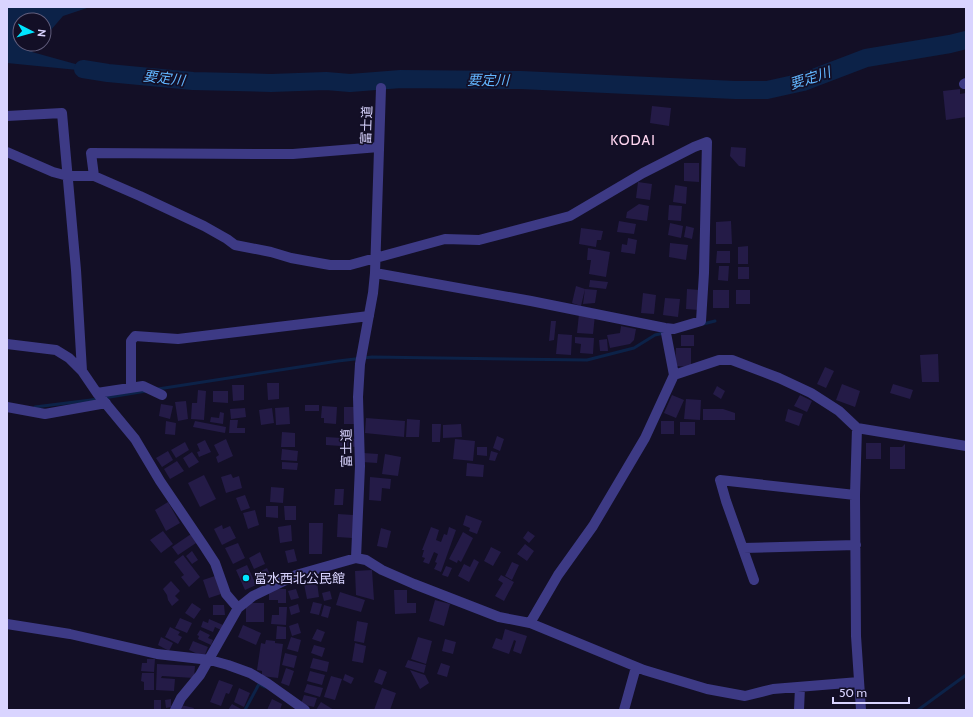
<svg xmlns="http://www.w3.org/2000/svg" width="973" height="717" viewBox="0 0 973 717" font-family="Cabin,'Noto Sans JP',sans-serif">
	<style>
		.water { fill: #0c2248 }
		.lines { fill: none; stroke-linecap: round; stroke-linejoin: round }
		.stream { stroke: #0c2248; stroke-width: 3 }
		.river { stroke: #0c2248; stroke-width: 18 }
		.building { fill: #241b47 }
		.minor { stroke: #3d3a85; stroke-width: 10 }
		.poi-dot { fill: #00e5ff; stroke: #130f26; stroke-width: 1.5 }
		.labels { text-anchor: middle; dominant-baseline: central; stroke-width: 3.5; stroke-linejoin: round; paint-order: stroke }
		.street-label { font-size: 13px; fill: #d9d4ff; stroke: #130f26 }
		.poi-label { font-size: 13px; fill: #d9d4ff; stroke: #130f26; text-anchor: start }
		.water-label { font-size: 14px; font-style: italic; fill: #62b6ff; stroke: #130f26 }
		.neighbourhood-label { font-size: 14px; letter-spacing: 1px; fill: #ffd6f0; stroke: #130f26 }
	</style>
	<rect width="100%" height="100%" fill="#130f26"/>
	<path class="water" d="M7 7H90L63 16 44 38V20H20V44H38L32 52 108 73 7 63Z"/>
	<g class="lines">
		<path class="stream" d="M703 324 715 321
			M158 389 338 361 372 357 587 360 634 348 655 335 664 333
			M104 398 146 391
			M35 407 99 399
			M245 710 259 684 265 687
			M918 710 966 675"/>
		<path class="river" d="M83 69 108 73 193 81 271 83 326 81 350 83 401 79 521 80 735 90H767L803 82 866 58 950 44 966 40"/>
	</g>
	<path class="building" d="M960 89V94L966 93V117L946 120 943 91Z
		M652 106 671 108 669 126 650 123Z
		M731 147 746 148 745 167 739 166 730 156Z
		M684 163H699V182L684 181Z
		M638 182 652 184 650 200 636 198Z
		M675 185 687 187 686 204 673 202Z
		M639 204 649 206 647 221 626 218 627 212Z
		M669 205 682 206 681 221 668 220Z
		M619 221 636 224 634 234 617 232Z
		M731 221 732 244H716V222Z
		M670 223 683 226 681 238 668 235Z
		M686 226 694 228 692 239 684 237Z
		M581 228 603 231 601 240H597L596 247 579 244Z
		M628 238 637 240 635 254 621 252 622 244 627 245Z
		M670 243 688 245 686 260 669 257Z
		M748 246V264H738V247Z
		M588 248 610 252 606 277 589 274 591 260H587Z
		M717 251H730V263H716Z
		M719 266H729L728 281 718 280Z
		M738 267H749V279H738Z
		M590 280 608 282 606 289 589 287Z
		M576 286 585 289 581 306 572 303Z
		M585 289 597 290 595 303 583 304Z
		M687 289 700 290 699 310 686 309Z
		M713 290H729V308H713Z
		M736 290H750V304H736Z
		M643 293 656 295 654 314 641 313Z
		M665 298 680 299 678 317 663 315Z
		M579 314 595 315 593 334 577 333Z
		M551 321H556L554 340 549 341Z
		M621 326 636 329 634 340 630 344 610 348 607 335 620 333Z
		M558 334 572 335 571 355 556 354Z
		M681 335H694V346H681Z
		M575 337 594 338 593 354 580 353 581 344 575 343Z
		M607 339 608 351H600L599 340Z
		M676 348H691V367L675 366Z
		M938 354 939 382H922L920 355Z
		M825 367 834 371 826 388 817 384Z
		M267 383H279V399L268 400Z
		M842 384 860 391 855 407 836 400Z
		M893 384 913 390 910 399 890 393Z
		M232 385H244V400L233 401Z
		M717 386 725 391 721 399 713 394Z
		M198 390 206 391 204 420 191 419 192 403H197Z
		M213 391H228V403L213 402Z
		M672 395 684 400 676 418 664 413Z
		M800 395 812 401 807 412 794 406Z
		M686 399 701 400 700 420 684 419Z
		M186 401 188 419 178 421 175 402Z
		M161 404 173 406 170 419 159 416Z
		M305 405H319V411H305Z
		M322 406 337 407 336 424 324 423V418H321Z
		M289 407 290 424 276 425 275 408Z
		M344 407H356V424H344Z
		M245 408 246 417 231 419 230 409Z
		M272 408 274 423 261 425 259 410Z
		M703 409H723L735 413V420H703Z
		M788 409 803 414 799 426 785 421Z
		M220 412 224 413 223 424 210 422 211 417 219 418Z
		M366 418 405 421 404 437 365 433Z
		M407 419 420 420 419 437H406Z
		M230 420H238L237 428H245V433H229Z
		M166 421 176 423 175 435 165 434Z
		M195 421 226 427 225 433 193 427Z
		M661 421H674V434H661Z
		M680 422H695V435H680Z
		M432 424H441L440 442H432Z
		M461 424 462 437 443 438V425Z
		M282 432 295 433V447H281Z
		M497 436 504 439 500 451 493 448Z
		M326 437 357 439 356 447 326 445Z
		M226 439 233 456 218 463 216 457 219 455 214 445Z
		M455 439 475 441 473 461 453 459Z
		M205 440 211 452 199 457 197 452 200 451 197 444Z
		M185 442 189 450 176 458 171 450Z
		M866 443H881V459H866Z
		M905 444V469H890V447H902Z
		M477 447H487V456L477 455Z
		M282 449 298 451 297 461 281 460Z
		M168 451 173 460 162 467 156 458Z
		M491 451 498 453 495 461 489 460Z
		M192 452 199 462 189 468 183 458Z
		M363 453 378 454 377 463 362 462Z
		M385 454 401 457 398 476 382 474Z
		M177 461 184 471 170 479 164 469Z
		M282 462 298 463 297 470 282 469Z
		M467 463 484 465 483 477 466 476Z
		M231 474 233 478 239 476 242 488 226 493 221 477Z
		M204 475 216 499 200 507 188 483Z
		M370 477 391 479 390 489 382 488 381 501 369 500Z
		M271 487 284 488 283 503 270 502Z
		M335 489H344L343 505H334Z
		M245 495 250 508 241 511 236 498Z
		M168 502 180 523 166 531 155 510Z
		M266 506H278V518L266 517Z
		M284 506H296V520H285Z
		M255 510 259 525 248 529 243 513Z
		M338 514 353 515V538L337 537Z
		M466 515 482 521 477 534 469 531 470 528 463 525Z
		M309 523H323L322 554H309Z
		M222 525 223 529 230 526 236 538 222 545 214 529Z
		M291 525 292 541 280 543 278 527Z
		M431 527 439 530 436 540 441 542 444 534 447 535 449 527 456 530 441 572 434 569 437 563 435 562 438 554 434 552 429 564 423 562 425 558 422 557 424 550H422Z
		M381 528 391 531 387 548 377 546Z
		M163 531 173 544 161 553 150 540Z
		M528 531 535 536 529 543 523 538Z
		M463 532 473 538 461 562 458 560 457 563 449 559Z
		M191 534 196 543 178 555 172 547Z
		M238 543 245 558 233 564 225 548Z
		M525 544 534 551 527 561 517 554Z
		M491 547 501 552 493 566 484 561Z
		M294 549 297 561 288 563 285 551Z
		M192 551 198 560 192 564 186 556Z
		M260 552 265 564 254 569 249 558Z
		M183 555 200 577 189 587 181 577 184 575 174 562Z
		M474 559 479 562 469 582 458 576 464 564 470 567Z
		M512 562 519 565 512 580 505 576Z
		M247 565 256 585 245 590 236 570Z
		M446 566 452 568 448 577 442 575Z
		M267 568 271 577 261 582 257 573Z
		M372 570 374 600 356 595 355 571Z
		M501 575 514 582 504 601 495 596 503 583 498 580Z
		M215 576 221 594 209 598 203 580Z
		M171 581 180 591 175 596 179 600 172 606 168 600 167 595 163 589Z
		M317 582 319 597 307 599 304 584Z
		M269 589H286V603H278V600H269Z
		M296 589 299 598 291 600 288 591Z
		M394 590H407V603H416V613L395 614Z
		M330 591 332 599 324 601 322 593Z
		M340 592 365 600 361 612 336 605Z
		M435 600 450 604 444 626 429 621Z
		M313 602 322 604 319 615 310 613Z
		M192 603 201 609 194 619 185 613Z
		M246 603H264V622H246Z
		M298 604 300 612 291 615 289 607Z
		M213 605H224L225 615H213Z
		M324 605 331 607 328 618 321 616Z
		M279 607H287L286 625 271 624 272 615H279Z
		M180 618 192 623 187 633 175 628Z
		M209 619 223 625 221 630 215 627 213 632 201 627 203 621 208 623Z
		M357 621 368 623 364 643 354 641Z
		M298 623 301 633 292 636 289 626Z
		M243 625 261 633 256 645 238 637Z
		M277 626 286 627V639H276Z
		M170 627 180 632 178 635 182 637 178 644 165 637Z
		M317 629 325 632 321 642 312 639Z
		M505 629 527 636 521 654 513 651 516 641 514 640 509 654 492 648 496 638 502 640Z
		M200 630 210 635 208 638 213 640 211 645 198 639 199 636 197 635Z
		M161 637 173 643 169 651 158 645Z
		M291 637 301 640 298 652 287 649Z
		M418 637 432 641 426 664 411 659Z
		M445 639 456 642 453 654 442 651Z
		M266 640 275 641V643L283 644 278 678 262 676V671L257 670 261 643 265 644Z
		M193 641 208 647 204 657 189 650Z
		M355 643 366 646 363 663 352 661Z
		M314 645 325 648 322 657 311 653Z
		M285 653 297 656 294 668 282 665Z
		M313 658 329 662 327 672 310 668Z
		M147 659H155L154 672 141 671 142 663H147Z
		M408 660 426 665 424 673 405 667Z
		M441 663 450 666 447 677 437 674Z
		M157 664 195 666 194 678 162 676 161 678 175 679 174 691 156 690Z
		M286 668 294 671 289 686 281 683Z
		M379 669 387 672 382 685 374 682Z
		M410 670 425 675 429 683 420 689Z
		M310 671 325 675 322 685 307 681Z
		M142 673H154V690H144V682L141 681Z
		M345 674 354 678 351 684 343 680Z
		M331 676 342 679 335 700 324 697Z
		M219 680 233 685 229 694 226 693 221 706 210 702Z
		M307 684 323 688 320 697 304 692Z
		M239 688 250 693 244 707 234 702Z
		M382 688 396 693 390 710H374Z
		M304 695 317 698 314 707 301 704Z
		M171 699V707L166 708 165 700Z
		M272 699 282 704 280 710H267Z
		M154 700H161V710H154Z
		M321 702 334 710H316Z
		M232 704 241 709 240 710H228Z
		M181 705 194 708 193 710H180Z"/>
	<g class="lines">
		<path class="minor" d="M964 84 966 83
			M7 116 62 113 76 270 82 371
			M7 152 53 172 68 176H94L140 196 204 226 227 239 235 245 271 252 291 258 330 265H350L445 239 479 240 570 216 643 173 694 147 707 142 704 273 701 321 674 329 665 328 531 301 375 273
			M94 176 91 153 261 154H293L379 147
			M665 328 674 375
			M7 344 56 350 69 358 82 371 97 393 135 439 160 481 204 546 215 563 226 594 238 608
			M131 388V341L135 336 178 339 369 316
			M97 393 143 386 162 395
			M7 407 45 414 106 403
			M743 548 856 545
			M356 558 366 560 382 570 414 584 499 617 530 623 644 670 707 689 745 696 773 689 859 682
			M754 580 726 501 720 480 855 495
			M530 623 558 575 593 526 645 438 674 375 719 360H732L779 378 811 393 839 411 857 428
			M7 624 70 634 157 654 210 660 228 665 250 673 267 683 305 710
			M175 710 181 698 200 675 238 608 253 596 296 575 356 558 360 466 358 397 360 364 373 293 375 273 381 88
			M624 710 636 667
			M799 710 800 687
			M861 710 856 636 855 495 857 428 966 446"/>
	</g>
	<circle class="poi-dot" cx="246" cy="578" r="4"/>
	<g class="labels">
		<g class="street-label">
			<text transform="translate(366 125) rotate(-88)">富士道</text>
			<text transform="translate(346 448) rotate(-91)">富士道</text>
		</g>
		<g class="poi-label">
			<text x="254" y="578">富水西北公民館</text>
		</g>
		<g class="water-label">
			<text transform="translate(164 78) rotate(7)">要定川</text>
			<text transform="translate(810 78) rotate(-18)">要定川</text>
			<text transform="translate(488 80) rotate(1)">要定川</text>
		</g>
		<g class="neighbourhood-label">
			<text x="633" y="140">KODAI</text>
		</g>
	</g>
	<rect width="973" height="717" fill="none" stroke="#d9d4ff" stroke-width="16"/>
	<g transform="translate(32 32) rotate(96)"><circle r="19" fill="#130f26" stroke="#625e7d"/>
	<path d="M0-3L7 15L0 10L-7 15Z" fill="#00e5ff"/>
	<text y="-6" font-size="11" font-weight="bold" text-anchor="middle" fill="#d9d4ff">N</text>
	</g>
	<path d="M833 697v6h76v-6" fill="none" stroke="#d9d4ff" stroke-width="2"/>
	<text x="839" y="697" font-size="12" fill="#d9d4ff" stroke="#130f26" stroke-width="3" paint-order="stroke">50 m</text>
</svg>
